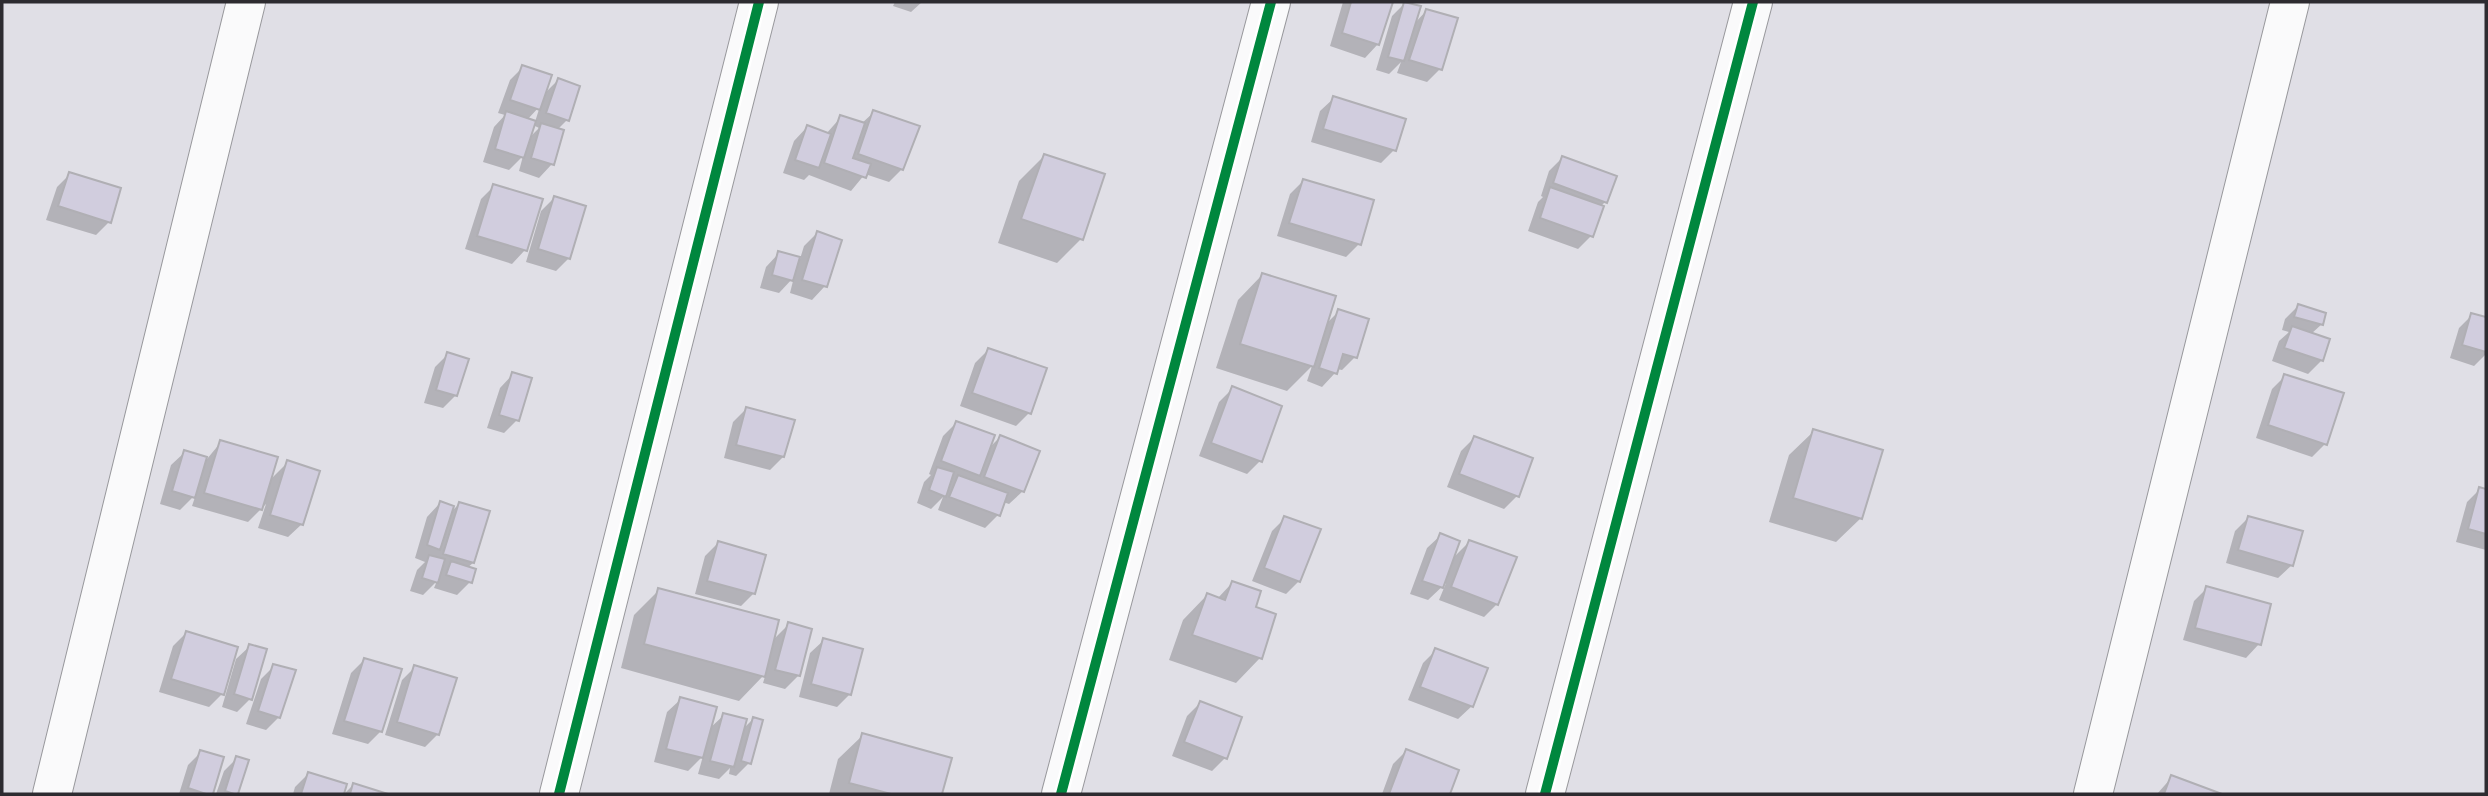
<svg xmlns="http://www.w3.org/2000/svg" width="2488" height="796" viewBox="0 0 2488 796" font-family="Merriweather,serif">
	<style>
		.shadow { fill: #0003; fill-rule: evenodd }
		.building { fill: #d1cdde; stroke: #b0afb4; stroke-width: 2 }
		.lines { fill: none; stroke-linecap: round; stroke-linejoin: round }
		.minor-casing { stroke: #98989c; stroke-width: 40 }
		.minor { stroke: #fafafb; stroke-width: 38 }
		.cycleway-casing { stroke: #fff; stroke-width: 15 }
		.cycleway { stroke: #00873e; stroke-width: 10 }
	</style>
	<rect width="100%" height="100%" fill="#e0dfe6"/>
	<path class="shadow" d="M895 2H922L911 12 893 6Z
		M1343 2H1391L1378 44 1365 58 1330 46Z
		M1405 3 1414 24 1426 11 1440 69 1427 82 1397 73 1401 62 1389 74 1376 70 1392 16Z
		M523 67 543 95 558 80 567 120 557 130 552 164 539 178 519 171 523 156 509 170 483 162 494 127 505 115 498 113 510 80ZM540 106 535 122 527 120ZM533 125 539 128 529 138Z
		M1334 98 1394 150 1381 163 1311 142 1320 111Z
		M874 112 902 169 889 182 865 174 851 191 809 175 804 180 783 173 794 141 807 127 826 134 841 117 861 124Z
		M1044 156 1081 239 1057 263 998 243 1019 181Z
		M1562 158 1605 202 1600 207 1591 236 1578 249 1528 231 1538 202 1543 197 1541 196 1549 171Z
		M70 174 109 222 96 235 46 220 57 187Z
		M1303 181 1359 244 1346 257 1277 236 1290 194Z
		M494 186 525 250 512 264 465 249 481 199Z
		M554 198 569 258 556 271 526 262 541 211Z
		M817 233 825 286 812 300 790 293 794 277 779 293 760 288 766 267 779 253 800 259 804 246Z
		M1262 275 1325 325 1339 311 1355 357 1342 370 1337 369 1335 373 1322 387 1307 381 1312 366 1287 391 1216 368 1238 300Z
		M2298 306 2322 324 2311 334 2328 340 2321 361 2308 374 2272 361 2279 341 2289 332 2282 330 2285 319Z
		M2472 315 2486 319V354L2474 366 2450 358 2459 328Z
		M988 350 1029 413 1016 426 960 406 975 363Z
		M448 354 456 395 443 408 424 403 435 367Z
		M513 374 517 420 504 433 487 428 500 388Z
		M2285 376 2325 444 2312 457 2256 438 2272 389Z
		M1233 388 1260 461 1247 474 1199 456 1219 402Z
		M746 409 783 457 770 470 724 458 733 422Z
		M956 423 987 450 1000 437 1023 491 1009 504 1003 502 998 515 985 528 938 510 943 497 931 509 917 503 924 482 931 475 929 474 943 436Z
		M1814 431 1861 518 1836 542 1769 522 1789 455Z
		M1474 438 1517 496 1504 509 1447 487 1461 451Z
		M221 442 269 481 288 462 302 524 288 537 258 528 266 504 248 522 192 506 196 494 180 510 160 504 171 465 185 452 207 459Z
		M2480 489 2486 490V550L2456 542 2467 502Z
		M440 503 450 513 459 504 473 563 467 568 470 582 457 595 434 588 437 581 423 595 410 591 417 570 425 562 415 558 427 517Z
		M1285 518 1299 581 1286 594 1252 581 1272 531Z
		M2248 518 2292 565 2278 578 2226 563 2235 531Z
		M1441 535 1452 559 1469 542 1497 604 1484 617 1439 600 1446 583 1428 600 1410 594 1427 548Z
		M718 543 754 593 741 606 695 594 705 556Z
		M1232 583 1254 608 1274 615 1260 658 1236 683 1169 660 1183 620 1207 595 1217 599Z
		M2207 588 2259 644 2246 658 2183 640 2194 601Z
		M659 590 772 641 789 624 798 676 785 689 763 683 766 673 739 701 621 668 634 615Z
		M186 633 222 694 209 707 159 692 173 646Z
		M824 640 850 694 837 707 799 697 810 653Z
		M250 646V699L237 712 222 707 236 659Z
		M1436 650 1472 706 1458 719 1408 700 1423 663Z
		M364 660 381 731 368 744 332 734 351 673Z
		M274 666 279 717 266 730 246 724 261 679Z
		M415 667 438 734 425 747 385 735 402 680Z
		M681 699 709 729 724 715 742 730 753 719 749 763 736 776 729 774 730 768 719 779 698 774 703 756 688 771 654 762 667 712Z
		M1200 703 1225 758 1212 771 1172 756 1187 716Z
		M863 735 949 759 940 794H829L838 759Z
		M1406 751 1457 771 1448 794H1382L1393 764Z
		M201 752 222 758 211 794H179L188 765Z
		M237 758 247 761 236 794H216L224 771Z
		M308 774 344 785 342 794H293L295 787Z
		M2172 777 2217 794H2157Z
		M353 785 382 794H344Z"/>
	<path class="building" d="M1351 2H1393L1379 45 1342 33Z
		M1404 2 1421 6 1404 61 1388 57Z
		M1426 9 1458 18 1442 70 1409 60Z
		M522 65 552 75 540 110 510 100Z
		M558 78 580 86 569 121 546 113Z
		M1333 96 1406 119 1396 151 1323 129Z
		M873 110 920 126 903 170 858 154Z
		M506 111 536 121 524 158 495 149Z
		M840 115 865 123 853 158 871 164 866 178 824 163Z
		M541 123 564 130 554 165 531 158Z
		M807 125 831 134 819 168 795 160Z
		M1044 154 1105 174 1083 240 1021 219Z
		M1562 156 1617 176 1607 203 1553 183Z
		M69 172 121 188 111 223 58 206Z
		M1303 179 1374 200 1361 245 1289 223Z
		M493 184 543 199 527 251 477 236Z
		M1550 187 1604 206 1593 237 1540 218Z
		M554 196 586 206 570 259 538 249Z
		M817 231 842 240 827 287 802 280Z
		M778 251 800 257 793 281 772 275Z
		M1262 273 1336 296 1314 367 1240 344Z
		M2298 304 2326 313 2323 325 2294 317Z
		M1338 309 1369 319 1357 358 1343 354 1337 374 1319 368Z
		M2471 313 2486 317V352L2462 345Z
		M2292 326 2330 339 2323 361 2284 348Z
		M988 348 1047 368 1031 414 972 393Z
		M447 352 469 359 457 396 436 390Z
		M512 372 532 378 519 421 499 415Z
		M2284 374 2344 393 2327 445 2268 425Z
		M1232 386 1282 406 1262 462 1211 443Z
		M746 407 795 420 784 457 736 445Z
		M956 421 995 435 980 476 941 461Z
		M1813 429 1883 450 1862 519 1793 498Z
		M1000 435 1040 451 1024 492 984 477Z
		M1474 436 1533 458 1519 497 1459 474Z
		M220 440 278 457 262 510 204 493Z
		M184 450 207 457 195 498 172 491Z
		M287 460 320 471 303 525 270 515Z
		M937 467 954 472 946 497 929 490Z
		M958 475 1008 493 1000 516 949 497Z
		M2479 487 2486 489V534L2468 529Z
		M440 501 454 506 440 550 427 545Z
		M459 502 490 511 474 563 443 554Z
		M1284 516 1321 529 1300 582 1264 568Z
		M2248 516 2303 531 2293 566 2238 550Z
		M1440 533 1460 541 1443 588 1422 581Z
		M1469 540 1517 557 1498 605 1451 587Z
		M718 541 766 555 755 594 707 581Z
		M429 555 445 559 438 583 422 578Z
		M451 561 476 569 472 583 446 575Z
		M1232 581 1261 591 1256 607 1276 614 1262 659 1192 635 1207 593 1225 600Z
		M2206 586 2271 604 2261 645 2195 628Z
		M658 588 779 620 765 677 644 644Z
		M788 622 812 629 800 676 775 670Z
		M186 631 238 647 224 695 171 679Z
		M823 638 863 649 851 695 811 684Z
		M249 644 267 649 252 700 234 694Z
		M1435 648 1488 668 1473 707 1420 687Z
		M364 658 402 669 382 732 344 721Z
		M273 664 296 670 280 718 258 711Z
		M414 665 457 678 439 735 397 722Z
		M680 697 717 707 703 758 666 749Z
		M1200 701 1242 717 1227 759 1184 742Z
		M723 713 747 719 734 767 710 761Z
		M753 717 763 720 751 764 741 761Z
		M862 733 952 758 942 794H891L849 783Z
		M1406 749 1459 770 1450 794H1389Z
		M200 750 224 757 213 794H206L188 788Z
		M236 756 249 760 238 794H234L225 791Z
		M308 772 347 784 344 794H301Z
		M2171 775 2222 794H2164Z
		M353 783 388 794H350Z"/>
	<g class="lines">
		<g class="minor-casing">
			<path id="minor" d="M52 794 246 2
				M559 794 759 2
				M1061 794 1271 2
				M1545 794 1753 2
				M2093 794 2290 2"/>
		</g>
		<use href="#minor" class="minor"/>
		<g class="cycleway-casing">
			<path id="cycleway" d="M559 794 759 2
				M1061 794 1271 2
				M1545 794 1753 2"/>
		</g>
		<use href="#cycleway" class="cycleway"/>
	</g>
	<rect width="2488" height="796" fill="none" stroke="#2d2b30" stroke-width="7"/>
</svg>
